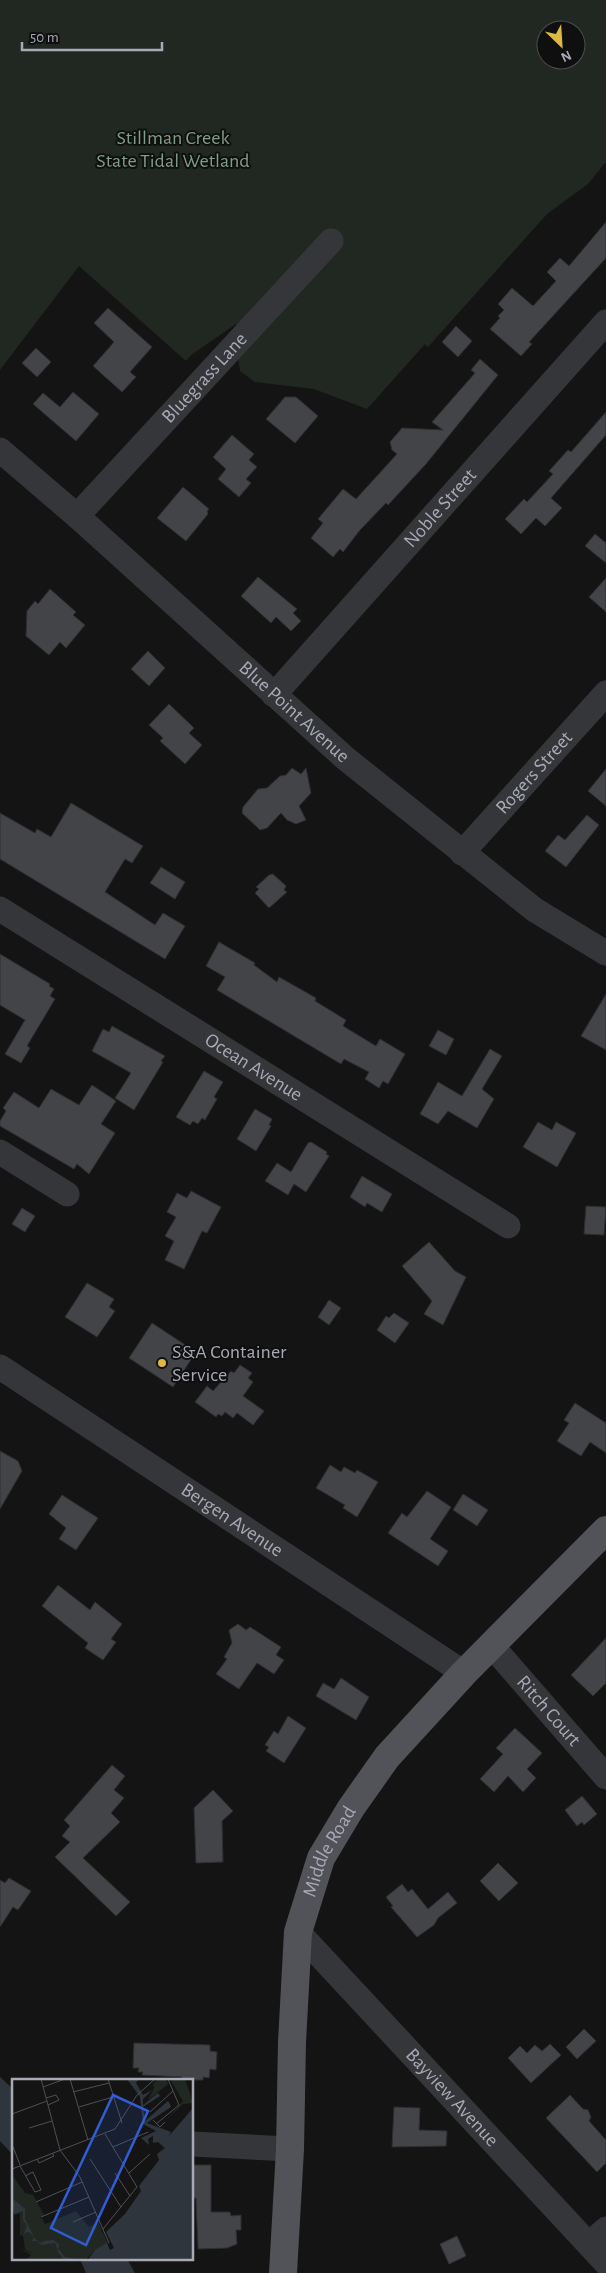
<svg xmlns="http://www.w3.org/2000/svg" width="606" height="2273" viewBox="0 0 606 2273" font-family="'Alegreya Sans',sans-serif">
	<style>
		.green { fill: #212822; fill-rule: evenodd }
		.water { fill: #2f353d }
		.building { fill: #434448; stroke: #2f2e31 }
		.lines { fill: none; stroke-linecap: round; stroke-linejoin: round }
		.minor { stroke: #35363a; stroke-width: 25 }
		.major { stroke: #525359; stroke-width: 28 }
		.poi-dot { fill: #ddb944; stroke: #0f0f10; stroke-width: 2 }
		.labels { text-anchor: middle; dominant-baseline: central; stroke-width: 4; stroke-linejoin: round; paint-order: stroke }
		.park-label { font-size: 20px; fill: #809d85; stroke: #0f0f10 }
		.street-label { font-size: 20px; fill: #a7aab4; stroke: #0f0f10 }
		.poi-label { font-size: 20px; fill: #a7aab4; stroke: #0f0f10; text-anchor: start }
		.inset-river { fill: none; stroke: #2f353d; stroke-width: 2.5 }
		.inset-road { fill: none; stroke: #4f5055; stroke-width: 1 }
		.view { fill: #325cd3; fill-opacity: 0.15; stroke: #325cd3; stroke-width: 2.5 }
		.inset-edge { fill: none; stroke: #a7aab4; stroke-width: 2.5 }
	</style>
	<rect width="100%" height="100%" fill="#141415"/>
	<path class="green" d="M0 0H606V162L588 184 547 214 428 347 425 344 367 409 314 389 255 382 240 371 238 357 254 340 236 324 191 355 186 361 79 266 0 370ZM546 30H576V60H546Z"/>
	<path class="water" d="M0 2077 14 2090V2156L0 2141Z
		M80 2259H127L135 2273H86Z"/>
	<path class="building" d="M606 222V258L529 342 532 344 521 356 490 329 500 318 498 316 504 310 498 304 512 288 533 306 556 281 547 272 560 258 569 266Z
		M108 308 152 347 130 372 136 377 122 392 93 366 114 342 94 323Z
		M456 326 472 341 458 357 442 342Z
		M36 348 51 362 37 377 22 363Z
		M480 359 498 375 426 464 388 505 386 503 360 530 343 552 340 549 333 557 311 538 323 523 318 519 343 489 356 499 397 454 392 450 390 442 402 428 443 430 432 422 475 373 471 370Z
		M73 392 99 414 76 441 33 404 43 393 60 407Z
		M285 397H296L318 416 295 443 266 419Z
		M606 412V435L551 498 562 508 545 526 536 518 521 534 505 519 524 499 527 502 553 474 549 471 568 450 571 452Z
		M232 435 254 454 249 460 257 467 246 479 251 483 239 497 218 479 226 469 213 457Z
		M183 487 209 509 207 511 208 514 186 541 157 518Z
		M595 534 606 543V563L585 546Z
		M258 577 297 609 293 613 301 621 291 631 276 617 271 623 241 596Z
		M606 578V612L589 597Z
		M50 589 76 612 73 615 85 625 66 648 60 642 49 655 26 636 27 611 35 601 38 604Z
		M148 651 165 668 149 686 131 669Z
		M169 704 194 728 189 733 202 745 185 764 160 741 163 738 149 725Z
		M292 768 301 774 306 768 311 793 299 806 306 820 296 824 287 820 281 813 267 828 260 830 242 813 243 807 258 789 267 788 280 776 286 775Z
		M606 769V806L588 791Z
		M71 803 143 846 132 863 125 859 105 892 155 925 163 913 185 926 165 959 0 859V813L35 833 37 829 51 837Z
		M587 815 599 825 566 867 545 851 558 835 565 840Z
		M161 867 185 882 175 899 150 883Z
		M273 874 286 886 284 890 287 892 269 908 255 893 259 889 256 887 269 875Z
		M219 942 255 963 254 965 277 982 279 977 316 998 315 1001 346 1020 343 1026 376 1046 380 1039 405 1054 388 1084 383 1081 379 1088 365 1079 369 1072 344 1059 341 1064 217 990 225 977 206 966Z
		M0 954 50 984 49 986 54 989 50 996 55 999 27 1046 30 1048 21 1063 5 1054 25 1020 0 1005Z
		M606 994V1050L581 1036Z
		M112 1026 165 1056 161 1061 163 1062 134 1110 115 1098 131 1073 92 1051 103 1029 109 1032Z
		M438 1030 454 1039 446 1055 429 1046Z
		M490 1049 502 1056 482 1089 494 1099 477 1128 448 1111 438 1124 420 1114 438 1082 462 1096Z
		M204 1071 223 1082 214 1097 217 1099 205 1120 202 1118 198 1124 193 1121 190 1125 176 1117Z
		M92 1085 116 1101 101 1124 115 1133 89 1174 77 1164 74 1169 0 1126V1121L6 1111 3 1108 14 1092 39 1108 51 1089 79 1105Z
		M255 1109 272 1119 269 1125 271 1126 256 1151 237 1139Z
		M538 1122 552 1130 556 1122 576 1133 557 1167 523 1147Z
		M311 1142 327 1152 326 1154 329 1156 306 1192 294 1184 288 1195 265 1181 277 1163 291 1172 308 1143Z
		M362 1176 392 1194 382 1212 367 1203 365 1207 350 1197Z
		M191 1191 221 1207 207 1233 202 1231 184 1269 165 1260 174 1241 165 1236 176 1217 167 1212 177 1193 187 1198Z
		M586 1206 606 1207 604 1235 584 1234Z
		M22 1208 35 1216 25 1232 12 1224Z
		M429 1242 455 1271 466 1277 443 1325 424 1314 432 1301 402 1266Z
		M87 1283 114 1299 109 1307 115 1311 97 1337 65 1317Z
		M329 1300 341 1308 329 1325 318 1317Z
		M394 1313 409 1323 395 1343 377 1330 386 1316 389 1318Z
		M152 1323 196 1352 173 1387 129 1358Z
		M240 1365 252 1373 248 1378 253 1382 243 1396 264 1411 253 1425 237 1413 233 1418 225 1412 222 1416 218 1414 216 1417 195 1402 207 1386 213 1391 231 1371 234 1373Z
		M575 1403 606 1423V1453L590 1442 581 1456 557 1441 569 1423 564 1420Z
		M0 1451 18 1461 22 1471 0 1509Z
		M330 1465 341 1472 344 1467 355 1473 357 1470 378 1482 357 1517 343 1508 345 1505 316 1488Z
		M427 1491 451 1507 430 1539 448 1551 438 1566 388 1533 402 1513 407 1517Z
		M463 1494 488 1510 477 1526 453 1510Z
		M62 1495 98 1518 76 1550 59 1539 66 1528 49 1514Z
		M58 1585 90 1610 95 1602 122 1624 111 1639 116 1642 103 1660 85 1648 88 1643 42 1606Z
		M238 1624 246 1630 250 1627 281 1647 276 1655 284 1660 274 1674 257 1663 239 1689 216 1674 227 1659 224 1657 232 1643 229 1630Z
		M606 1638V1683L593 1696 571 1675Z
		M341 1678 369 1697 356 1720 316 1696 323 1683 334 1689Z
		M288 1716 306 1728 284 1763 266 1751 269 1747 265 1745 274 1731 278 1734Z
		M515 1728 542 1753 527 1769 536 1778 523 1792 508 1776 494 1792 480 1779 503 1754 496 1748Z
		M112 1765 125 1776 114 1790 124 1798 111 1813 120 1822 83 1858 130 1902 116 1916 55 1857 70 1842 62 1836 70 1826 64 1820Z
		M213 1790 233 1811 222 1821 223 1862 196 1863 194 1808Z
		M582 1796 597 1814 584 1825 582 1822 577 1826 565 1810Z
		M498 1863 518 1883 499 1901 480 1881Z
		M9 1878 31 1891 18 1910 13 1907 0 1927V1880L5 1883Z
		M402 1884 408 1892 412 1889 428 1909 448 1892 457 1903 438 1918 434 1925 417 1937 391 1907 393 1906 386 1897Z
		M584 2029 596 2041 577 2059 566 2047Z
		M134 2043 210 2045V2051L217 2052 216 2070 210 2069 209 2078 203 2077V2080H182V2077L142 2075 143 2072H138L139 2068H133Z
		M550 2044 561 2055 531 2083 508 2058 520 2046 527 2053 535 2045 542 2051Z
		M570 2095 583 2109 588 2110 591 2117 589 2121 606 2140V2163L597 2172 546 2118Z
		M394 2107 420 2108 419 2130 447 2131 446 2146 392 2147Z
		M192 2165H211V2212H230L231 2216 241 2215V2230H236L237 2244 227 2248 198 2249 196 2198H192Z
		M457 2236 466 2256 449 2264 440 2244Z"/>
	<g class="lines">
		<g class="minor">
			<path id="s1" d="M0 450 77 516 345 758 535 910 606 953"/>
			<path id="s2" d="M77 516 331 241"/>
			<path id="s3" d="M274 695 606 322"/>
			<path id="s4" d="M462 853 606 693"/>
			<path id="s5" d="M0 909 508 1226"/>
			<path d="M0 1152 67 1194"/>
			<path id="s6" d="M0 1367 464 1673"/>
			<path id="s7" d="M492 1646 606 1777"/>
			<path id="s8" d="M298 1932 606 2263"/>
			<path d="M192 2144 290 2149"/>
			<path d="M589 2244 606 2229"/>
		</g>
		<path class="major" id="s9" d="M283 2273 290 2149 292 2042 298 1932 321 1858 351 1808 387 1757 464 1673 606 1530"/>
	</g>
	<circle class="poi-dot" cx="162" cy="1363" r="5"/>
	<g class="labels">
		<g class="park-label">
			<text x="173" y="138">Stillman Creek<tspan x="173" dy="23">State Tidal Wetland</tspan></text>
		</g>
		<g class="street-label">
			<text stroke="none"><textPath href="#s2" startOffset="188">Bluegrass Lane</textPath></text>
			<text stroke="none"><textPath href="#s3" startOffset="250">Noble Street</textPath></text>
			<text stroke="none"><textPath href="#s1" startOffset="394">Blue Point Avenue</textPath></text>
			<text stroke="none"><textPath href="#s4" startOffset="108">Rogers Street</textPath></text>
			<text stroke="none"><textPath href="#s5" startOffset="299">Ocean Avenue</textPath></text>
			<text stroke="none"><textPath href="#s6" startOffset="278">Bergen Avenue</textPath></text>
			<text stroke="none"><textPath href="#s7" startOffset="86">Ritch Court</textPath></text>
			<text stroke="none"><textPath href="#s9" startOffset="428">Middle Road</textPath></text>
			<text stroke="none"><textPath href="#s8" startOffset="226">Bayview Avenue</textPath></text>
		</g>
		<g class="poi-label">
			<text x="172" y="1352">S&amp;A Container<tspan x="172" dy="23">Service</tspan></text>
		</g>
	</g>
	<g transform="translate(12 2079)">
		<rect width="181" height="181" fill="#141415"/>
		<path d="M146 0 154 1 156 5 136 21 142 9 141 5ZM158 0H173L181 24 171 25 155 40 171 22ZM0 96 13 114 21 116 32 136 27 140 30 139 33 145 64 132 77 148 86 143 96 165 82 172 74 181H14L19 176 6 168 21 175 13 170 11 157 8 156V134L3 136 0 131Z" fill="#212822"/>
		<path d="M115 0H127L124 4 131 16 140 11 131 20V26L146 14 148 17 131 28 133 42 156 22 158 25 159 28 135 44 159 53 157 57 181 29V181H76L83 171 95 164 98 171 102 169 94 153 113 135 129 112 127 107 147 81 145 75 153 69 146 63 141 64V57L136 60 137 66 129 59 144 52 131 45 128 18ZM0 119 13 130V140L23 160 29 164 32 162 41 161 47 165 46 172 43 164 29 166 26 162H20L22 158 17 153 12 154 15 147 11 141V132L2 135Z" fill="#2f353d"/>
		<path class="inset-river" d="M46 171 52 179 63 181"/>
		<path class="inset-road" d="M29 0 48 71 68 98 97 164M58 0 76 61M96 0 110 44M156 0 167 26M31 8 53 0M61 13 97 4M34 19 44 16 47 21 36 26M67 28 101 18M138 33 161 12M0 35 35 22M141 41 148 48 153 43M144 45 167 26M17 49 40 42M0 65 8 86M101 68 136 53M25 80 27 84 42 77 40 74M78 80 109 128M8 87 23 113 29 111 21 93 13 97M0 90 103 50 125 16 143 0M103 94 118 117M117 94 138 75M24 123 70 103M29 138 77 118M61 143 84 133M91 150 125 108 93 55"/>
		<path class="view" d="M101 16 136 32 74 166 39 149Z"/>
		<rect width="181" height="181" class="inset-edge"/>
	</g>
	<g transform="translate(561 45) rotate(155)"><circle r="24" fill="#0f0f10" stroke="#4c4d52"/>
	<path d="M0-4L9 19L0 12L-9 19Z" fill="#ddb944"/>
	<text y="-8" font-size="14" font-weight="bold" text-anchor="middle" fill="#a7aab4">N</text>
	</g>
	<path d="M22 42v8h140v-8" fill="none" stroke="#a7aab4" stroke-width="2.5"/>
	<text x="30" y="42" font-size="15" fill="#a7aab4" stroke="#0f0f10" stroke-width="4" paint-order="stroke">50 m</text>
</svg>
